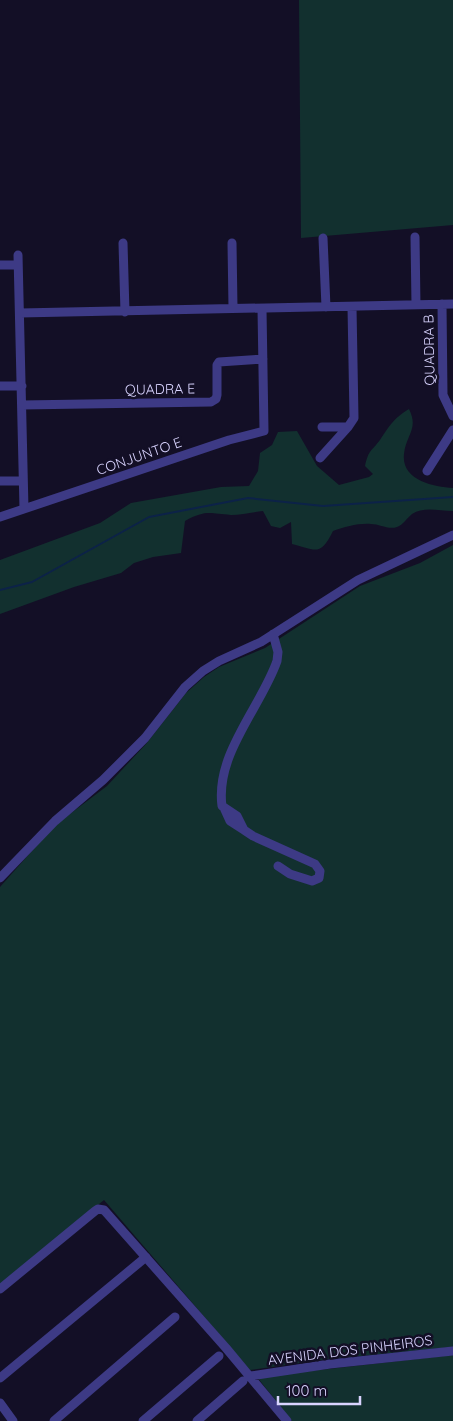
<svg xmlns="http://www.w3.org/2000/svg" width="453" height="1421" viewBox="0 0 453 1421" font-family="Quicksand,sans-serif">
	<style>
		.green { fill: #12302f }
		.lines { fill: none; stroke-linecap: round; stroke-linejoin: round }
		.stream { stroke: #0c2248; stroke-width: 2 }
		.minor { stroke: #3d3a85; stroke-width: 9 }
		.labels { text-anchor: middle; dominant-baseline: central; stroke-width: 5; stroke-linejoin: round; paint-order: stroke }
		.street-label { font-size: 14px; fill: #d9d4ff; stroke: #130f26 }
	</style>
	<rect width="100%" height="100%" fill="#130f26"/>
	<path class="green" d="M299 0H453V225L301 238Z
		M409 409C419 429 406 435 404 454 401 480 433 487 453 488V511C439 511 424 506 412 514 407 518 403 525 397 527 388 530 380 524 371 524 358 523 345 527 333 531 320 557 316 550 292 544L291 522 280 528 271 526 263 511C253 512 241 515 231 515 209 513 205 510 185 521L181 553 153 557 134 563 121 573 74 587 0 614V560L100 523 131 503 221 487 249 486 258 471 260 453 272 445 278 432 297 431 317 466 339 485 369 477 373 474 365 466C369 449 371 452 380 440 390 425 393 419 409 409Z
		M453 545V1347L328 1359 250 1370 104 1200 0 1285V887L54 826 107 786 146 744 186 693 204 677 219 667 265 648 360 586 420 563Z
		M453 1355V1421H292L257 1377Z"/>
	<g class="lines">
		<path class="stream" d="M0 590 32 582 149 517 248 498 323 506 453 497"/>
		<path class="minor" d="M415 237 416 305
			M323 238 326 307
			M123 243 125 312
			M232 243 233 308
			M18 255 24 509
			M0 265H17
			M442 304 443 395 453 416
			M20 313 453 304
			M0 386H22
			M22 405 211 402 216 399 217 395V365L219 362 263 359
			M322 427H348
			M320 458 348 427 354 418 352 307
			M427 471 453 430
			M0 481H23
			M0 517 229 440 264 431 262 309
			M273 634 278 652 277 661C261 707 215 754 222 806L237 816 244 830 253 836 315 864 320 871 319 878 312 881 290 874 278 866
			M225 810 230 821 244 830
			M0 878 55 821 103 780 145 738 185 687 203 671 219 661 261 642 358 580 453 535
			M0 1289 95 1211 98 1209 104 1210 226 1348 287 1421
			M251 1376 330 1364 453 1351
			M0 1378 146 1257
			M0 1403 13 1421
			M54 1421 175 1317
			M143 1421 219 1356
			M197 1421 243 1381"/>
	</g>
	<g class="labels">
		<g class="street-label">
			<text transform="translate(429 350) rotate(-91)">QUADRA B</text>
			<text transform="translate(160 389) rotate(-1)">QUADRA E</text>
			<text transform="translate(139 456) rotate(-19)">CONJUNTO E</text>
			<text transform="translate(350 1350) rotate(-7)">AVENIDA DOS PINHEIROS</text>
		</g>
	</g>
	<path d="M278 1396v8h82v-8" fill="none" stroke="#d9d4ff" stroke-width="2.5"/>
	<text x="286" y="1396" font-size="15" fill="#d9d4ff" stroke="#130f26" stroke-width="4" paint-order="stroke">100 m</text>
</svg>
